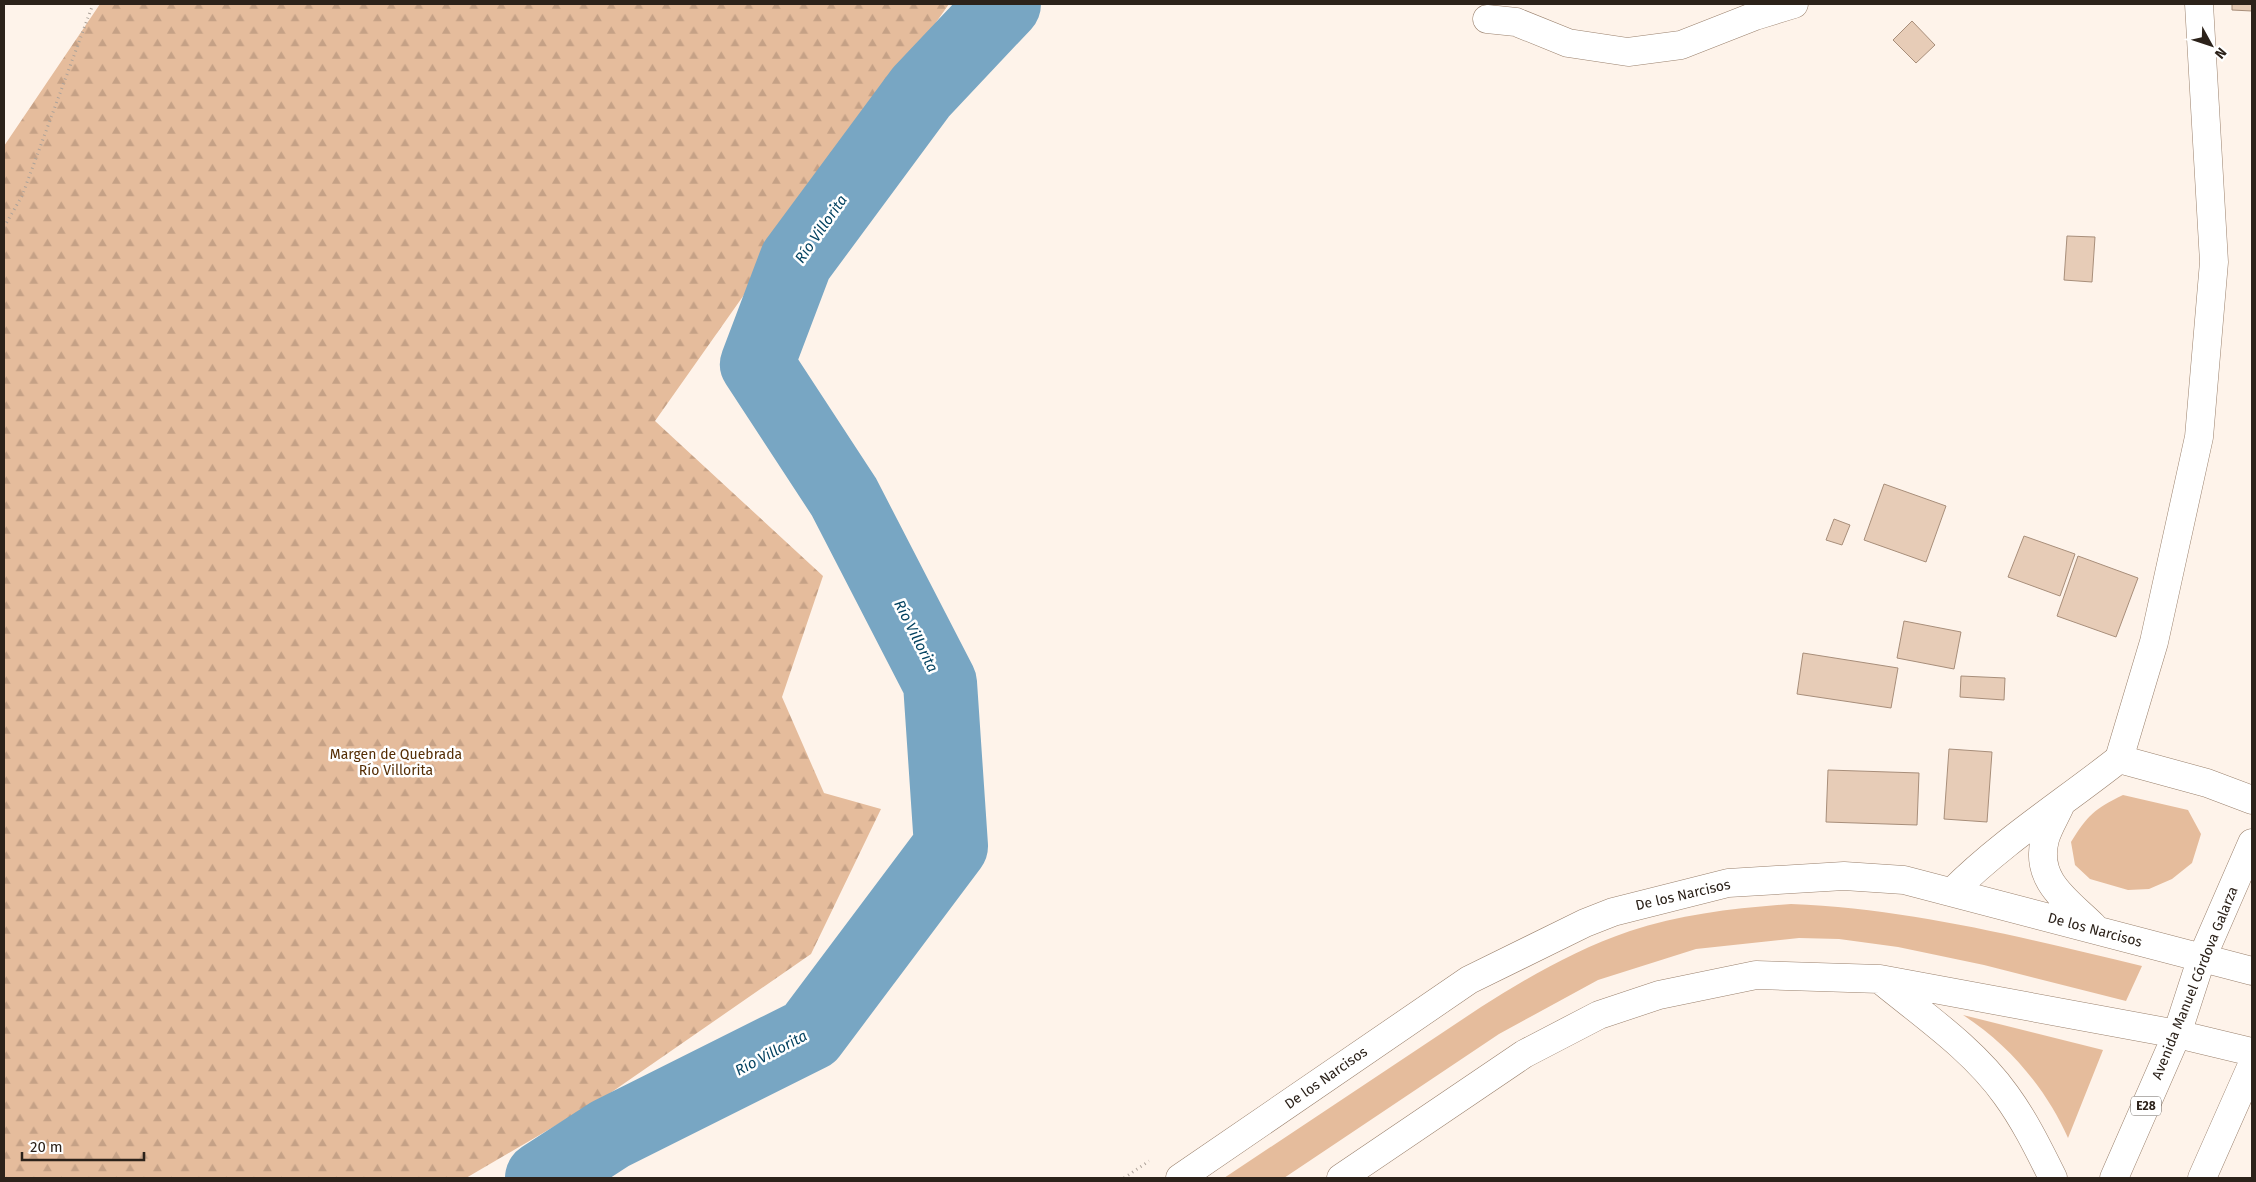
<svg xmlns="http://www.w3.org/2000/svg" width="2256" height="1182" viewBox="0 0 2256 1182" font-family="'Fira Sans',sans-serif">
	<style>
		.green { fill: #e5bc9c }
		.forest { fill: url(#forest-firs) }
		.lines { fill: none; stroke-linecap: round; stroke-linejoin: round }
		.river { stroke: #78a6c3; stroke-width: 74 }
		.building { fill: #e7ccb7; stroke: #a88e7a }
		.street-casing { stroke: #9a816d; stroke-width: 29 }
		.secondary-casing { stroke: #9a816d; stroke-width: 29 }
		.primary-casing { stroke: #9a816d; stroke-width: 29 }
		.path { stroke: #aca299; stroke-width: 3; stroke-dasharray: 1 4; stroke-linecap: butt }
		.street { stroke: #fff; stroke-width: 28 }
		.secondary { stroke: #fff; stroke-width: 28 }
		.primary { stroke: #fff; stroke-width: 28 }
		.labels { text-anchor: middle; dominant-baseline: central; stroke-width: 5; stroke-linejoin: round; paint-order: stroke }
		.shield { fill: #fff; stroke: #6b645f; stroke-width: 1 }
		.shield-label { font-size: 12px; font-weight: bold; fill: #2c221a }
		.park-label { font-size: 14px; fill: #542d04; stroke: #fff }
		.street-label { font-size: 14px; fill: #2c221a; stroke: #fff }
		.water-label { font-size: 15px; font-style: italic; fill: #044361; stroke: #fff }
	</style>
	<defs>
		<pattern id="forest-firs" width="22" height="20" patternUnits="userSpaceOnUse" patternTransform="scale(1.25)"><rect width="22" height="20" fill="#e5bc9c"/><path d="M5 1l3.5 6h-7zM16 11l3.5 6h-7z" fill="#c5a186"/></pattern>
	</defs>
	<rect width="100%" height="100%" fill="#fef3ea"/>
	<path class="green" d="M2123 795 2188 810 2201 834 2192 863 2172 879 2149 889 2128 890 2090 879 2075 865 2071 842C2088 815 2094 809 2123 795Z
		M1791 904C1913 909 2024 938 2142 966L2126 1001 1984 965 1898 947 1839 939 1799 938 1696 949 1598 980 1499 1034 1284 1178H1224L1481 1007C1528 977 1577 949 1630 931 1681 914 1737 908 1791 904Z
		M1963 1015 2103 1050 2068 1138C2046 1088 2008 1044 1963 1015Z"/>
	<path class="forest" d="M100 4H949L655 421 823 576 782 697 824 793 881 809 811 954 606 1096 466 1178H4V146Z"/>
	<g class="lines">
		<path class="river" d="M542 1178 610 1134 810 1034 951 846 940 683 844 497 757 364 796 261 921 92 1004 4"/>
	</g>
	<path class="building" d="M2232 4H2252V11L2232 10Z
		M1912 21 1935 45 1916 63 1893 40Z
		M2067 236 2095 237 2092 282 2064 280Z
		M1884 484 1946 506 1926 562 1864 540Z
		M1834 519 1850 525 1842 545 1826 540Z
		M2024 536 2075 554 2060 596 2008 577Z
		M2078 556 2138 578 2116 637 2057 616Z
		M1904 621 1961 632 1954 669 1897 658Z
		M1803 653 1898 668 1891 708 1797 694Z
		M1961 676 2005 678 2004 700 1960 697Z
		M1949 749 1992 752 1987 822 1944 819Z
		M1828 770 1919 773 1917 825 1826 822Z"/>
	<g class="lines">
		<g class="street-casing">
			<path id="street" d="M1487 19 1516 22 1568 43 1628 52 1681 45 1755 16 1794 4"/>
		</g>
		<g class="secondary-casing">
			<path id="secondary" d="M2119 759 2154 642 2199 437 2214 262 2199 4"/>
		</g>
		<g class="primary-casing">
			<path id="primary" d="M2060 806C2055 817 2048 828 2045 839 2034 881 2068 901 2093 926
				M1952 892C2002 842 2063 803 2119 759L2207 783 2252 800
				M1883 982C1926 1017 1974 1050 2006 1095 2025 1121 2039 1150 2053 1178
				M1180 1178 1469 980 1585 923 1613 912 1728 883 1844 876 1904 880 2252 971
				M1341 1178 1524 1054 1599 1015 1659 995 1756 975 1880 979 2177 1034 2252 1052
				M2114 1178 2177 1034 2201 960 2252 843
				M2202 1178 2252 1065"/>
		</g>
		<path class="path" d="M4 227 22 196 93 4
			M1124 1178 1149 1161"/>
		<use href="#street" class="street"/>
		<use href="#secondary" class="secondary"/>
		<use href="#primary" class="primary"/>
	</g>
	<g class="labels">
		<rect class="shield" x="2131" y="1096.5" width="30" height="19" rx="4"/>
		<g class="shield-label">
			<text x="2146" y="1106">E28</text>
		</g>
		<g class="park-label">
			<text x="396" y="754">Margen de Quebrada<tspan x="396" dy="16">Río Villorita</tspan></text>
		</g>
		<g class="street-label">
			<text transform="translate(1683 895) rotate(-13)">De los Narcisos</text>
			<text transform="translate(2095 930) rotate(15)">De los Narcisos</text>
			<text transform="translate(2195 983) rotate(-68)">Avenida Manuel Córdova Galarza</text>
			<text transform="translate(1326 1078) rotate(-35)">De los Narcisos</text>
		</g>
		<g class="water-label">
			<text transform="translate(821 229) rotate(-55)">Río Villorita</text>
			<text transform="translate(916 636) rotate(63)">Río Villorita</text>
			<text transform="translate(771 1053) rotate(-28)">Río Villorita</text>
		</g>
	</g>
	<rect width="2256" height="1182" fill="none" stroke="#2c221a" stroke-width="10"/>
	<g transform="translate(2211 45) rotate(130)" stroke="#ffffff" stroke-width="4" paint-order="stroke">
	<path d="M0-4L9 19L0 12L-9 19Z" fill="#2c221a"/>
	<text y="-8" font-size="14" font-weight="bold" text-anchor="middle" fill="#2c221a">N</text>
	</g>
	<path d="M22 1152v8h122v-8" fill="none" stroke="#2c221a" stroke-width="2.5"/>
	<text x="30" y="1152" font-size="15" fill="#2c221a" stroke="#ffffff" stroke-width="4" paint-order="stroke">20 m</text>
</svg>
